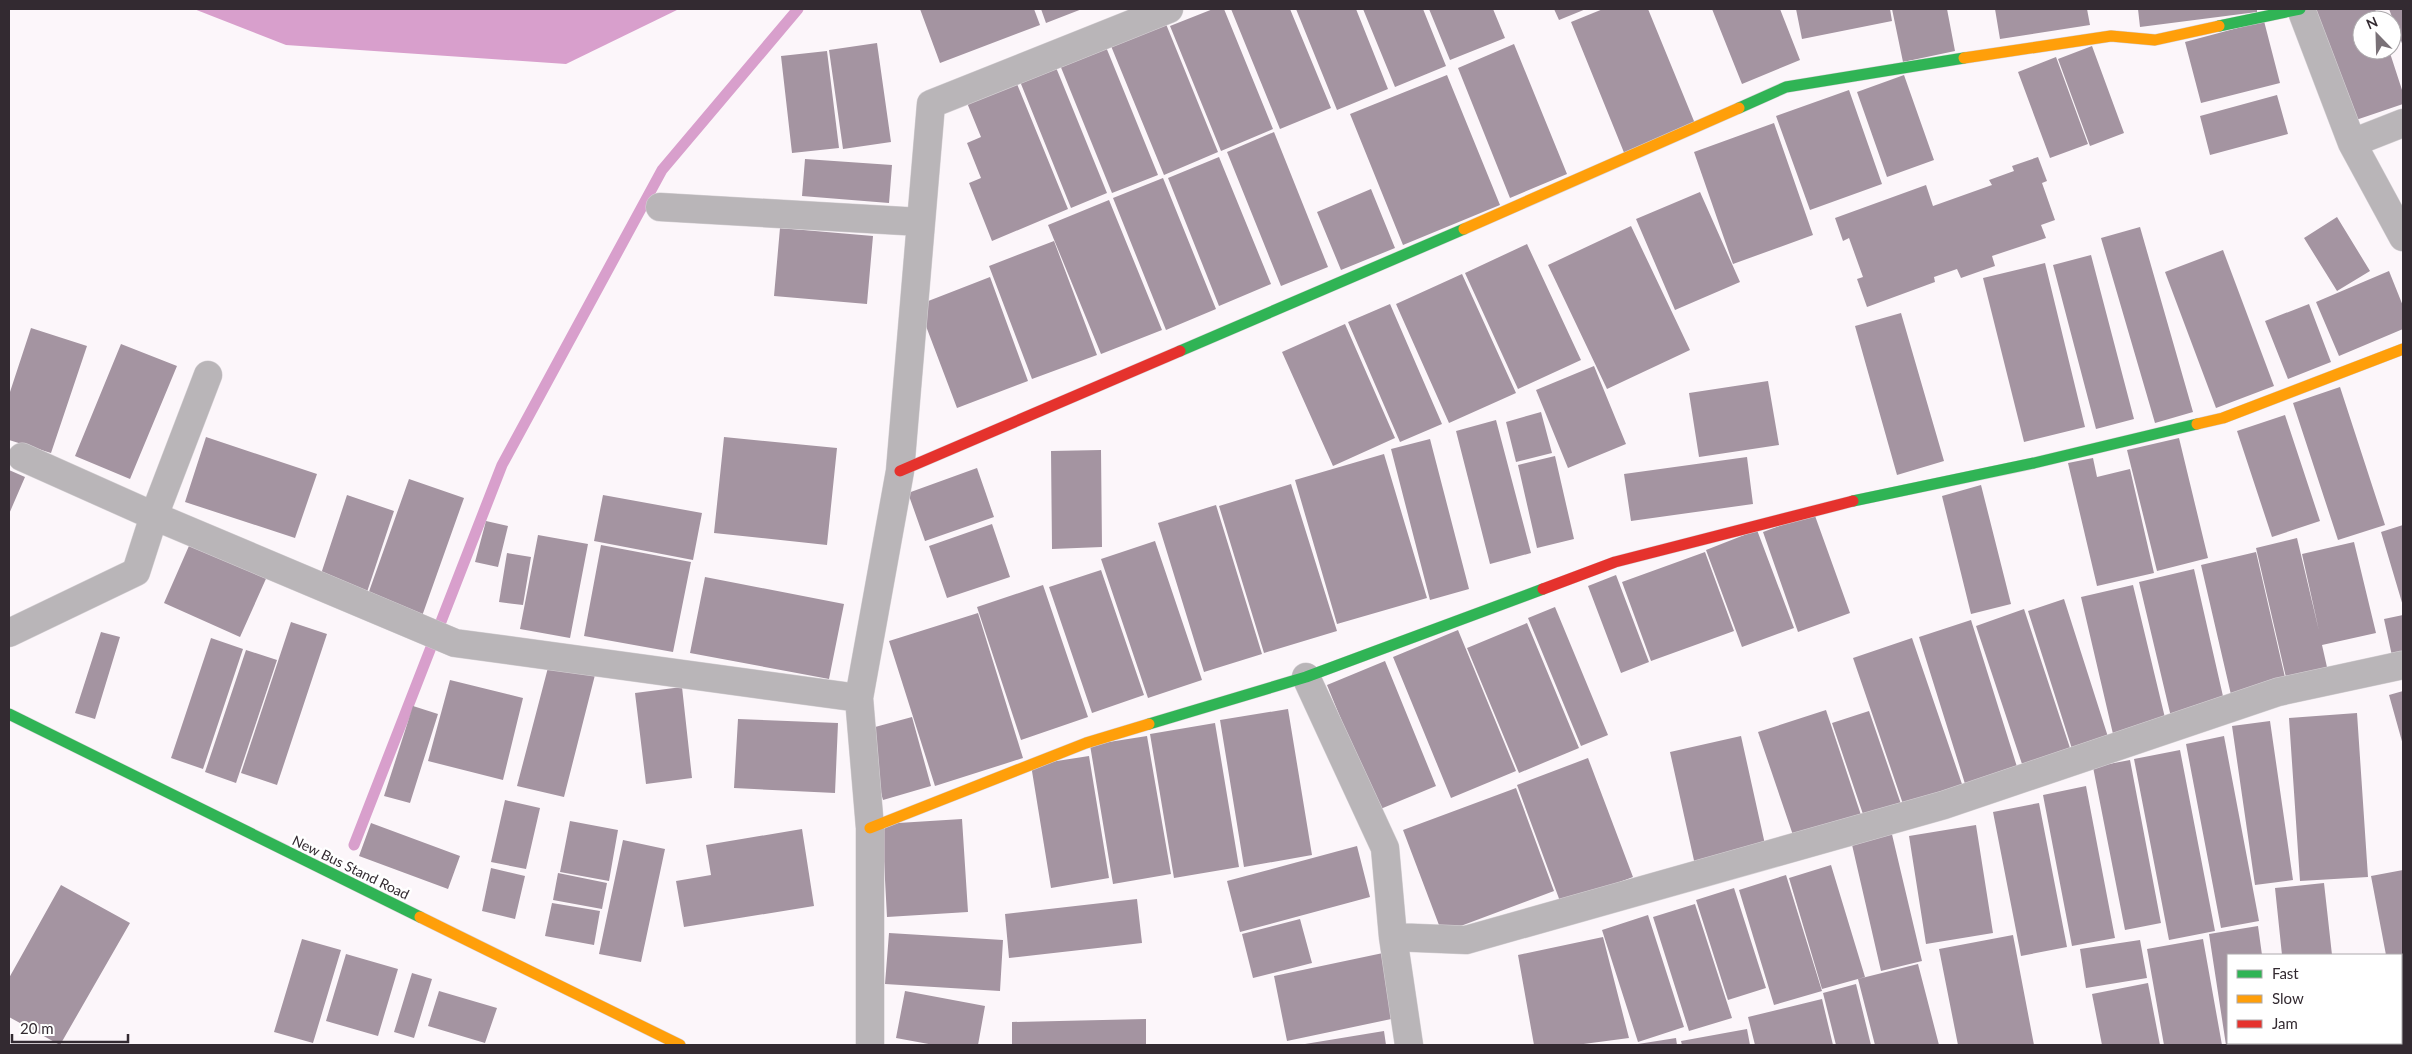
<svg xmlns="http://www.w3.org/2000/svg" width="2412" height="1054" viewBox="0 0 2412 1054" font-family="Lato,sans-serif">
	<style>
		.water { fill: #d89fcc }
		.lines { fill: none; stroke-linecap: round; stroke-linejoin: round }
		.stream { stroke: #d89fcc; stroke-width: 11 }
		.building { fill: #a494a1 }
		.street-casing { stroke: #d7d2d6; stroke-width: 29 }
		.fast-casing { stroke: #d7d2d6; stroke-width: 12 }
		.slow-casing { stroke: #d7d2d6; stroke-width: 12 }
		.jam-casing { stroke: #d7d2d6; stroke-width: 12 }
		.street { stroke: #b9b5b8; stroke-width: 28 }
		.fast { stroke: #30b455; stroke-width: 11 }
		.slow { stroke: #ff9f0a; stroke-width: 11 }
		.jam { stroke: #e5322d; stroke-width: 11 }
		.labels { text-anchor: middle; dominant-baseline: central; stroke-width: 5; stroke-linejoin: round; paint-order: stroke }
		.street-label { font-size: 14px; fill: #332a31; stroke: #fff }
	</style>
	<rect width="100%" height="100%" fill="#fcf6fa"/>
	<path class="water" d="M194 9H679L566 64 286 45Z"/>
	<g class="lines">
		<path class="stream" d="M354 845 502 465 662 170 798 9"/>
	</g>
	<path class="building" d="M920 9H1034L1040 25 940 63Z
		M1041 9H1082L1046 23Z
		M1213 9H1224L1273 129 1221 151 1170 26Z
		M1231 9H1290L1331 108 1280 129Z
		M1296 9H1356L1388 89 1337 110Z
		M1363 9H1423L1446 66 1395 87Z
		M1429 9H1493L1505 38 1450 60Z
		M1554 9H1586L1559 20Z
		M1603 9H1648L1696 126 1625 155 1571 22Z
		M1712 9H1780L1800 60 1742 84Z
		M1796 9H1890L1892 21 1802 39Z
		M1892 9H1947L1955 51 1903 62Z
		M1995 9H2087L2090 25 2000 39Z
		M2138 9H2257V12L2140 27Z
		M2312 9H2375L2379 20H2362V50H2389L2403 93V104L2350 122Z
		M2389 9H2403V46Z
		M2264 21 2280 83 2201 103 2185 42Z
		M1166 24 1218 152 1164 175 1111 46Z
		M877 43 891 142 843 149 829 50Z
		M1514 44 1567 174 1510 198 1458 68Z
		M2092 46 2124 133 2090 146 2058 59Z
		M1106 47 1158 175 1112 193 1060 65Z
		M827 51 839 148 792 153 781 56Z
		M2056 57 2088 144 2050 158 2018 72Z
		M1055 65 1107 193 1071 208 1019 79Z
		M1447 75 1500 205 1403 245 1350 114Z
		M1904 75 1934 160 1887 177 1857 92Z
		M1015 79 1068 209 992 241 969 183 981 178 967 143 981 137 965 98Z
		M1849 90 1882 184 1810 210 1776 116Z
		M2277 95 2288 134 2210 155 2200 116Z
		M1774 123 1813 235 1733 264 1694 152Z
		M1274 132 1328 267 1281 286 1227 152Z
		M1219 157 1271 284 1219 306 1168 178Z
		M2038 157 2047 181 2042 183 2055 220 2041 225 2046 238 1992 256 1995 266 1961 278 1957 269 1934 277 1935 282 1867 307 1857 279 1863 277 1849 238 1843 241 1835 218 1926 185 1933 206 1992 185 1989 180 2014 171 2012 166Z
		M805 159 892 165 889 203 802 196Z
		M1163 178 1216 309 1166 330 1113 198Z
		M1371 189 1395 248 1341 270 1317 212Z
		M1700 192 1740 282 1675 310 1636 219Z
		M1109 200 1162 330 1101 354 1048 225Z
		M2337 217 2370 271 2337 291 2304 238Z
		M1631 226 1690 350 1607 389 1548 265Z
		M2140 227 2193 412 2155 423 2101 238Z
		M780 228 873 236 867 304 774 296Z
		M1054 241 1097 355 1032 379 989 266Z
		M1527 244 1581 360 1518 389 1465 273Z
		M2223 250 2274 386 2216 408 2165 272Z
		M2091 255 2134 419 2096 429 2053 265Z
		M2045 263 2085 427 2024 442 1983 278Z
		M2389 271 2403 306V329L2339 356 2316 302Z
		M1462 274 1516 393 1449 423 1396 304Z
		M990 277 1028 381 957 408 918 305Z
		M1390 304 1442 424 1400 442 1348 322Z
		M2309 304 2331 362 2288 379 2265 321Z
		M1901 313 1944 461 1897 475 1855 326Z
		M1345 324 1395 438 1333 466 1282 352Z
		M31 328 87 346 51 453 9 440V395Z
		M121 344 177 366 130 479 75 456Z
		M1594 366 1626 444 1568 468 1536 390Z
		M1768 381 1779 445 1699 457 1689 393Z
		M2340 387 2385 525 2338 540 2293 403Z
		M1541 412 1552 453 1516 462 1506 422Z
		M2285 415 2320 521 2272 537 2237 431Z
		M1496 420 1531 553 1490 564 1456 431Z
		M206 437 317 474 295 538 185 502Z
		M724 437 837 448 827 545 714 533Z
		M2179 438 2208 558 2157 571 2127 450Z
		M1430 439 1469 589 1430 600 1391 449Z
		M1101 450 1102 547 1052 549 1051 451Z
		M1384 454 1427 598 1337 624 1295 480Z
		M1555 456 1574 539 1537 548 1518 465Z
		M1747 457 1753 504 1631 521 1624 474Z
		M2093 458 2097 477 2130 469 2154 573 2097 586 2068 463Z
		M977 468 994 517 925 541 908 493Z
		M9 470 25 477 9 514Z
		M409 479 464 498 421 619 366 600Z
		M1291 484 1337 631 1264 653 1219 506Z
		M1981 485 2011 604 1971 614 1942 496Z
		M347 495 394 511 366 595 319 580Z
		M603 495 702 513 693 560 594 541Z
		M1216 505 1262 654 1204 672 1158 523Z
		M1814 513 1850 613 1798 632 1763 532Z
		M486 521 508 526 498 567 475 562Z
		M992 524 1010 577 947 598 929 546Z
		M2403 525V606L2381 532Z
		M1757 530 1794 628 1742 647 1706 550Z
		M538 535 588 544 570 638 520 629Z
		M2297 538 2319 631 2302 554 2354 542 2376 633 2322 645 2329 676 2288 686 2256 548Z
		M192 539 269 572 240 637 164 603Z
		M1155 541 1202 680 1148 698 1101 559Z
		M601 545 691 562 673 652 584 636Z
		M1705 552 1734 631 1651 661 1622 582Z
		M2256 552 2287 686 2232 699 2201 565Z
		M507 553 531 557 523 605 499 602Z
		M2194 569 2225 705 2171 717 2139 582Z
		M1101 570 1144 695 1092 713 1049 587Z
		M1616 575 1649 662 1621 673 1588 586Z
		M705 577 844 604 829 679 690 653Z
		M1043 585 1088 717 1021 740 977 607Z
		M2133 585 2166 722 2113 734 2081 597Z
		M2064 599 2109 740 2073 752 2028 611Z
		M1555 607 1608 735 1581 746 1528 618Z
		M2024 609 2072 754 2024 770 1976 626Z
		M978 613 1023 758 935 786 889 641Z
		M2403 615V663L2394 665 2384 619Z
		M1971 620 2018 770 1966 787 1919 637Z
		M291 622 327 634 277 785 241 773Z
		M1527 623 1579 748 1519 773 1467 648Z
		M1458 630 1516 771 1451 798 1393 657Z
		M101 632 120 637 95 719 75 713Z
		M211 638 243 649 203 769 171 758Z
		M1912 638 1963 787 1904 807 1853 658Z
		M246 650 277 660 236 783 205 772Z
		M550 660 596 671 564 797 517 786Z
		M1385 661 1436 786 1378 810 1327 685Z
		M450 680 523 698 503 780 428 761Z
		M682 687 692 778 646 784 635 693Z
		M2403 691V745L2389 695Z
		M413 706 438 714 410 803 384 796Z
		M1288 709 1312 855 1244 867 1220 720Z
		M1826 710 1863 821 1796 844 1758 732Z
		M1869 711 1902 807 1865 820 1832 723Z
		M2357 713 2368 877 2300 881 2289 718Z
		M912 717 931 786 883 800 864 730Z
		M738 719 838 723 835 793 734 788Z
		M2270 721 2293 880 2255 885 2232 726Z
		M1215 723 1239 867 1174 878 1150 734Z
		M1147 736 1171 874 1113 884 1090 745Z
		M1741 736 1766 849 1695 865 1670 752Z
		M2224 736 2259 921 2221 928 2186 744Z
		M2180 750 2215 931 2169 940 2134 759Z
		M1089 756 1109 878 1051 888 1031 765Z
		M1588 758 1633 877 1561 904 1517 785Z
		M2130 760 2161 923 2125 930 2093 767Z
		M2086 786 2115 938 2072 946 2043 795Z
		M1516 788 1554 891 1442 933 1403 830Z
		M505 800 540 808 526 869 491 862Z
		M2039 803 2067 947 2021 956 1993 812Z
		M962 819 968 912 887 917 882 824Z
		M570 821 618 830 609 881 560 872Z
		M371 823 460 856 448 889 359 856Z
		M1976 825 1993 933 1926 944 1909 836Z
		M1890 826 1922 961 1881 971 1850 836Z
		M802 829 814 906 684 927 676 881 711 875 706 845Z
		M623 840 665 849 641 962 599 954Z
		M1357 846 1370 897 1240 932 1227 881Z
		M1831 865 1865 977 1822 989 1789 878Z
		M491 868 525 876 515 919 482 911Z
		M2403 870V1044H2402L2401 955H2386L2371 876Z
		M558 873 607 883 602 909 553 900Z
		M1786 875 1822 991 1774 1005 1739 890Z
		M2324 883 2332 955H2282L2275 888Z
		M61 885 130 923 60 1045 9 1017V978Z
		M1734 888 1766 988 1728 1000 1696 900Z
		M1137 899 1142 943 1009 958 1005 914Z
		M552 903 600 911 594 945 545 936Z
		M1695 904 1732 1018 1689 1031 1653 917Z
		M1648 915 1684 1027 1638 1042 1602 930Z
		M1300 919 1312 963 1253 978 1242 934Z
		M2258 926 2262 955H2228V1043H2276V1045H2226L2209 934Z
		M889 933 1003 940 1000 991 885 984Z
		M2013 935 2034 1045H1958L1939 949Z
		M1603 937 1629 1038 1576 1045H1534L1518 955Z
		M302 939 341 950 313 1043 274 1032Z
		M2203 939 2222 1045H2164L2147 949Z
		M2140 940 2147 978 2086 988 2080 949Z
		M1383 953 1396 1018 1287 1041 1274 976Z
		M346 954 398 969 378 1036 326 1021Z
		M1918 964 1939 1045H1875L1858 979Z
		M412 973 432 979 414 1038 394 1032Z
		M2148 983 2160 1045H2102L2092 994Z
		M1856 984 1871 1045H1836L1823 993Z
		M439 991 497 1008 485 1043 428 1026Z
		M905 991 985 1006 978 1045H934L896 1038Z
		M1822 999 1833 1045H1755L1748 1017Z
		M1146 1019V1045H1012V1022Z
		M1747 1029 1750 1045H1682L1681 1041Z
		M1384 1031 1386 1045H1305V1044Z
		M1676 1038 1677 1045H1638V1044Z
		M2292 1043H2342V1045H2292Z
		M2350 1043H2389V1045H2350Z"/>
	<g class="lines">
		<g class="street-casing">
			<path id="street" d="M2301 9 2352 143 2403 237
				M2352 143 2403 123
				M660 207 921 222
				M22 457 154 516 455 643 859 698
				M9 633 136 572 154 516 208 375
				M1306 677 1385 848 1393 937
				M870 1045V828L859 698 900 471 931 104 1169 9
				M1409 1045 1393 937 1466 940 1944 805 2278 692 2403 665"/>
		</g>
		<g class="fast-casing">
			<path id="fast" d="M2219 26 2300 9
				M1739 108 1786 87 1964 58
				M1180 351 1464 229
				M1853 501 2034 463 2197 424
				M9 714 420 917
				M1149 724 1306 677 1543 589"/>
		</g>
		<g class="slow-casing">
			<path id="slow" d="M1964 58 2111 36 2155 40 2219 26
				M1464 229 1739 108
				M2197 424 2223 418 2403 349
				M870 828 1086 743 1149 724
				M420 917 680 1045"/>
		</g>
		<g class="jam-casing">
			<path id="jam" d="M900 471 1180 351
				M1543 589 1615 562 1853 501"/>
		</g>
		<use href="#street" class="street"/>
		<use href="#fast" class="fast"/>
		<use href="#slow" class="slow"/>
		<use href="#jam" class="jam"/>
	</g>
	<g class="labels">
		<g class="street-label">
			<text transform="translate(351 867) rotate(26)">New Bus Stand Road</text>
		</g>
	</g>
	<rect width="2412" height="1054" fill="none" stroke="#332a31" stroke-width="20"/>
	<rect x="2227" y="954" width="175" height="90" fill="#ffffff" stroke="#adaaad"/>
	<rect x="2237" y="970" width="25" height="8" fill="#30b455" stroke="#adaaad"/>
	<text x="2272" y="979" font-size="15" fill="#332a31">Fast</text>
	<rect x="2237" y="995" width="25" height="8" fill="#ff9f0a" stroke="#adaaad"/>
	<text x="2272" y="1004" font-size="15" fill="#332a31">Slow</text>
	<rect x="2237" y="1020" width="25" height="8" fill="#e5322d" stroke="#adaaad"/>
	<text x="2272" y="1029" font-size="15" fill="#332a31">Jam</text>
	<g transform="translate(2377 35) rotate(337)"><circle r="24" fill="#ffffff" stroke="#adaaad"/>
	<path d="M0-4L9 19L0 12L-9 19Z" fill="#797177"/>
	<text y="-8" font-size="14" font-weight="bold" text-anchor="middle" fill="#332a31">N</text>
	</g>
	<path d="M12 1034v8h116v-8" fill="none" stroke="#332a31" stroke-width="2.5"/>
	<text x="20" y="1034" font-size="15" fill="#332a31" stroke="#ffffff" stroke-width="4" paint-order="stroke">20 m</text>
</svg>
